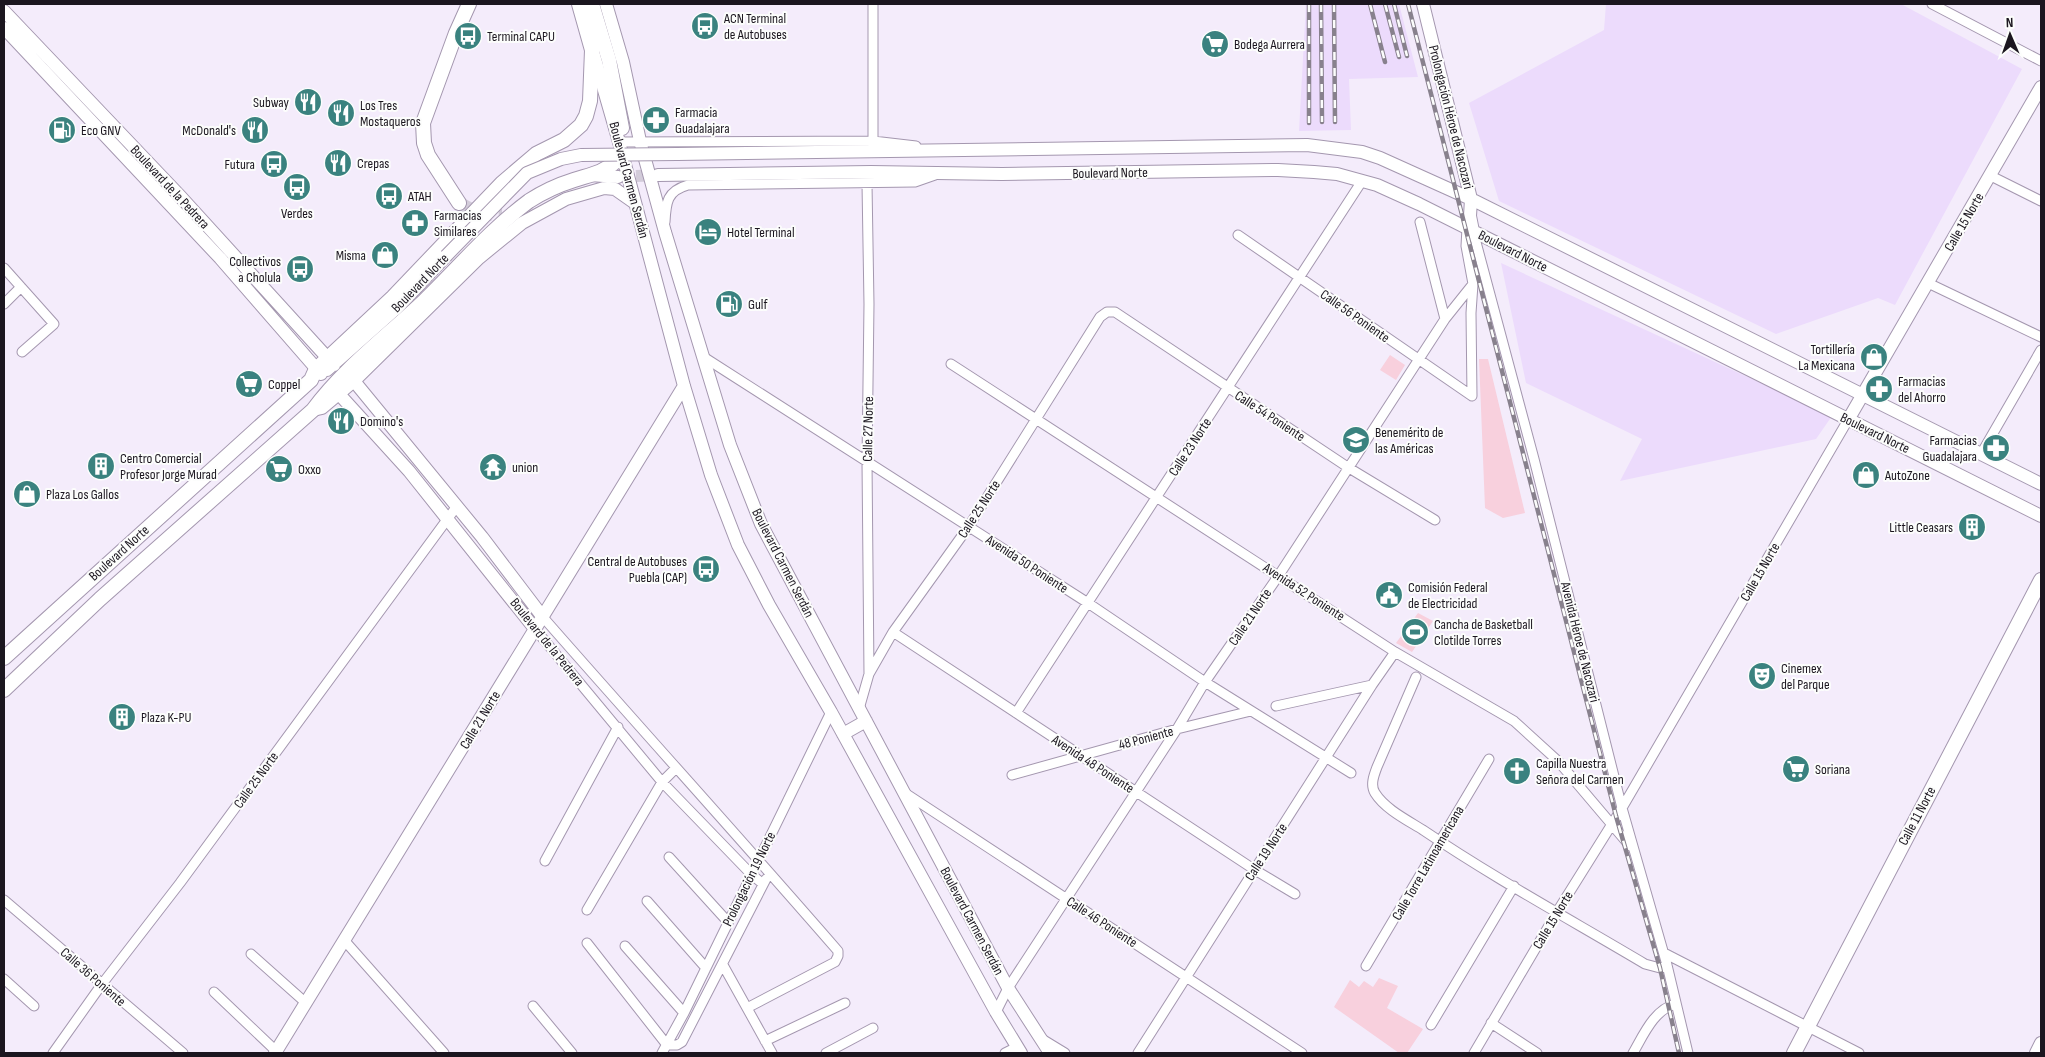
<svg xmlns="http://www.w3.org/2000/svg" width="2045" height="1057" viewBox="0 0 2045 1057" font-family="'Sofia Sans Condensed',sans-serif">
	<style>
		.built { fill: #ecdbfc }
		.green { fill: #f8d0dd }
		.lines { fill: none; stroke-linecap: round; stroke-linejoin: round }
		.secondary-tunnel { stroke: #d3ccda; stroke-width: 12; stroke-dasharray: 12 6; stroke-linecap: butt }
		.primary-tunnel { stroke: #d3ccda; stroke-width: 14; stroke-dasharray: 14 7; stroke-linecap: butt }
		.street-casing { stroke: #a497af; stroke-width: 11 }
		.secondary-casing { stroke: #a497af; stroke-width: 14 }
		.primary-casing { stroke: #a497af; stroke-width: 16 }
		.street { stroke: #fff; stroke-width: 9 }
		.secondary { stroke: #fff; stroke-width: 12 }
		.primary { stroke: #fff; stroke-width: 14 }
		.rail-casing { stroke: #88818d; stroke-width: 4.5 }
		.rail { stroke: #fcfdfc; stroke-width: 2.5; stroke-dasharray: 8; stroke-linecap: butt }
		.secondary-bridge-casing { stroke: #a497af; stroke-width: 14; stroke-linecap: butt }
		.secondary-bridge { stroke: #fff; stroke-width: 12 }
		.labels { text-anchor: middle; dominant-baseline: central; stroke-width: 4; stroke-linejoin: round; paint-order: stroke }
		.poi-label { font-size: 14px; fill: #1b161f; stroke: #fcfdfc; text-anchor: start }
		.street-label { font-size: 14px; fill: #1b161f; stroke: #fcfdfc }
	</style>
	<rect width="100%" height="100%" fill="#f4ecfb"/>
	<path class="built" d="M1306 4H1399L1418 77 1349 79 1351 130 1299 131Z
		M1606 4H1901L2022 69 1895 305 1878 298 1776 334 1499 201 1469 103 1604 30Z
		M1501 263 1832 416 1816 439 1620 481 1642 439 1526 383Z"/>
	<path class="green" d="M1390 355 1405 365 1396 380 1380 370Z
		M1479 359H1488L1525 513 1503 518 1485 508Z
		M1418 613 1433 621 1412 652 1396 643Z
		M1379 978 1398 986 1387 1008 1423 1029 1407 1053H1399L1334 1007 1350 980 1359 987 1364 981 1373 987Z"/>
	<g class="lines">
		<path class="secondary-tunnel" d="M618 177 658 175"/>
		<path class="primary-tunnel" d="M459 203C473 213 486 214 502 214"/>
		<g class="street-casing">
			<path id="street" d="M873 4V146
				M1932 4 2041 61
				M619 142 873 141 916 146
				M1991 176 2041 201
				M867 184 869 304 867 462 869 674
				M665 222C666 202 667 191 688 185L915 182 935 175
				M1420 222 1445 319
				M1467 228 1466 246 1473 284 1471 313 1472 396
				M1473 231 1534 459 1622 808 1667 965 1688 1053
				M1238 235 1472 396
				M4 268 54 324 22 352
				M1928 283 2041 337
				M4 304 21 287
				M702 356 1088 603 1205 682 1351 773
				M951 364 1395 652 1514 721 1558 761 1630 846
				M1981 454 2041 350
				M542 616C640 728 740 838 838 951V956L835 962 747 1008
				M535 629 662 782 751 874 763 884
				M893 632 1255 870 1295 894
				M1416 677 1377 767C1374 775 1370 785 1375 793 1385 809 1407 820 1423 830 1494 878 1571 920 1645 964L1660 968 1667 965
				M1276 706 1372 685
				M859 709 869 674 893 632 969 526 1100 317 1107 312H1115L1349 468 1435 520
				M1016 713 1362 181
				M1012 775 1177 729 1251 711
				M905 793 1302 1053
				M669 857 728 922
				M545 861 618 727
				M4 900 183 1053
				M647 901 706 968
				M587 910 662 782 676 768
				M344 940 444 1053
				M587 943 667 1045
				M625 946 684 1013
				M1664 953 1859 1053
				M251 954 306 1003
				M723 965 772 1053
				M1366 966 1489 759
				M4 979 34 1006
				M214 992 276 1051
				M533 1006 572 1053
				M996 1012 1008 988 1177 729 1205 682 1279 575 1445 319 1473 284
				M1491 1023 1537 1053
				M1431 1025 1514 886
				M1042 1039 1065 1053
				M765 1041 845 1003
				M667 1045H677L682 1042 766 879
				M53 1053 102 984 180 883 457 506
				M662 1053 684 1013 831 712
				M826 1053 873 1028
				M1005 1053 1017 1047
				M1138 1053 1372 685 1395 652
				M1474 1053 1557 912 1622 808 1848 420
				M1633 1053C1643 1036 1654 1009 1676 1004"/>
		</g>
		<g class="secondary-casing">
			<path id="secondary" d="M606 4 623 62 640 141 665 232 730 445 761 524 1008 988 1050 1053
				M1423 4 1471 199 1470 216 1473 231
				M4 11 180 196 334 365
				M4 28 220 258 321 374
				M593 52 619 142 684 386 711 475 738 545 769 605 831 712 996 1012 1021 1053
				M677 154 1307 145 1362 152 1380 158 1471 199 2041 484
				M590 175 618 177
				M658 175 871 172 1002 174 1278 170 1314 172 1337 174 1377 185 1419 204 2041 516
				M327 370 399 306 446 256
				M354 381 482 537 542 616
				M339 394 409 471 535 629
				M313 410 322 408 354 381 479 258 522 223 566 199 604 188 615 189 635 203
				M1848 420 2041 87
				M843 734 866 721
				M275 1053 684 386
				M2036 1053 2041 1043"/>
		</g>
		<g class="primary-casing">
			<path id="primary" d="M592 4 609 60 622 128
				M459 203 428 155 424 143 423 123 456 33 469 4
				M4 658 311 380 316 369 393 297 502 183 536 154 564 140 581 125 586 116 590 101 592 50 579 4
				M4 690 100 599 313 410C343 369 387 336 424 301 459 267 490 230 529 201 543 192 558 185 574 180 589 175 603 173 615 162
				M1794 1053 2041 580"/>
		</g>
		<use href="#street" class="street"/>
		<use href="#secondary" class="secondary"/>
		<use href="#primary" class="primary"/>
		<g class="rail-casing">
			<path id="rail" d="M1309 4V123
				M1321 4 1322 122
				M1334 4 1335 122
				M1370 4 1385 62
				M1385 4 1399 57
				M1394 4 1407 56
				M1408 4 1616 816 1660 968 1679 1053"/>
		</g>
		<use href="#rail" class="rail"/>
		<g class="secondary-bridge-casing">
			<path id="secondary-bridge" d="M446 256 527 173 561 159 581 155 677 154"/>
		</g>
		<use href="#secondary-bridge" class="secondary-bridge"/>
	</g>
	<defs>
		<g id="bus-disc" transform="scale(1.4375)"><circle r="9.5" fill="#3a827f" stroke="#fcfdfc"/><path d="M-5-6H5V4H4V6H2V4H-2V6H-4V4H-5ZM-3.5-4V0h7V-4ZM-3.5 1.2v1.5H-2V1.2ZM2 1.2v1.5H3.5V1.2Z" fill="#fff"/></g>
		<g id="supermarket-disc" transform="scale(1.4375)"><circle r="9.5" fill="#3a827f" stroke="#fcfdfc"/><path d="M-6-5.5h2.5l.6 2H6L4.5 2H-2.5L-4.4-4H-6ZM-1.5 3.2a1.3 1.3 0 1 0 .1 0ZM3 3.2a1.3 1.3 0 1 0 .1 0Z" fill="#fff"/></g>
		<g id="restaurant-disc" transform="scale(1.4375)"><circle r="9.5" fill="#3a827f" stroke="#fcfdfc"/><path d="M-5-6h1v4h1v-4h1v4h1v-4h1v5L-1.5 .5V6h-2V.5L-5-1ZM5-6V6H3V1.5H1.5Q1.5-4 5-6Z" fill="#fff"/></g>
		<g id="pharmacy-disc" transform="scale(1.4375)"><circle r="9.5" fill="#3a827f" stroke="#fcfdfc"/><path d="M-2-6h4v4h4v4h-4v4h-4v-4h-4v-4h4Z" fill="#fff"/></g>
		<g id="fuel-disc" transform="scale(1.4375)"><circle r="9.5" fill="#3a827f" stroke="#fcfdfc"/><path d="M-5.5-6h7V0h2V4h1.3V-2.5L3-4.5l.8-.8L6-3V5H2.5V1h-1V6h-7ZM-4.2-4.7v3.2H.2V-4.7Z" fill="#fff"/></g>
		<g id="hotel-disc" transform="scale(1.4375)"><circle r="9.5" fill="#3a827f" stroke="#fcfdfc"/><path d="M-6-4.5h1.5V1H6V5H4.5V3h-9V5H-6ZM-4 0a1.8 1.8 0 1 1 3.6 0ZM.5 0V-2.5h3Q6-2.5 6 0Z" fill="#fff"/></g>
		<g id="shop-disc" transform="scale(1.4375)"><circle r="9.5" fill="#3a827f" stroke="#fcfdfc"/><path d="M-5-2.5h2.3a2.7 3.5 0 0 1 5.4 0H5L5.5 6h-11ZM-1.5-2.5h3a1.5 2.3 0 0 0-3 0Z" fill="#fff"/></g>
		<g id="school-disc" transform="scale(1.4375)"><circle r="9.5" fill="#3a827f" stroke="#fcfdfc"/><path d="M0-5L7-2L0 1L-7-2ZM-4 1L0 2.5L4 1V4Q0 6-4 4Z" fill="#fff"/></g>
		<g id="building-disc" transform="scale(1.4375)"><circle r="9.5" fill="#3a827f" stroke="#fcfdfc"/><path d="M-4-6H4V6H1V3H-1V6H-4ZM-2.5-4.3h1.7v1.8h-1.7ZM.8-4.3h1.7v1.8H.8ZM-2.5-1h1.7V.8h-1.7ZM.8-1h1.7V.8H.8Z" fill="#fff"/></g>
		<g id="temple-disc" transform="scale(1.4375)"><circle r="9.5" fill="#3a827f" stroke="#fcfdfc"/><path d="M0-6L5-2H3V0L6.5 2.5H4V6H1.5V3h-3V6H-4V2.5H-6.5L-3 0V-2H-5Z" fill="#fff"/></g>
		<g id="civic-disc" transform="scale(1.4375)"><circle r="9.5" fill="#3a827f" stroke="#fcfdfc"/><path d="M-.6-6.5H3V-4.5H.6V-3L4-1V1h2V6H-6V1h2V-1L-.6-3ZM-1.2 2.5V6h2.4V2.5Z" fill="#fff"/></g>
		<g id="stadium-disc" transform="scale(1.4375)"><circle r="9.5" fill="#3a827f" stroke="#fcfdfc"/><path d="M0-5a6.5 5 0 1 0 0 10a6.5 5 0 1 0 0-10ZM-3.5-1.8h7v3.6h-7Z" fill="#fff"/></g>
		<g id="theatre-disc" transform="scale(1.4375)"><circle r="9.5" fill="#3a827f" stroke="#fcfdfc"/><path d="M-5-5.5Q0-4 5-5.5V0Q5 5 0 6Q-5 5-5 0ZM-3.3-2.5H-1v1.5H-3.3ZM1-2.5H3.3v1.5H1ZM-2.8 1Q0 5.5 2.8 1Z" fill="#fff"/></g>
		<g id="church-disc" transform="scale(1.4375)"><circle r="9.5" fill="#3a827f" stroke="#fcfdfc"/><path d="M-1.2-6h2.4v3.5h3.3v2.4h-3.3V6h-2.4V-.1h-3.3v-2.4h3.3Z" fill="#fff"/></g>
	</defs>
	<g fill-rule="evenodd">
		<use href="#bus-disc" x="705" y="26"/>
		<use href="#bus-disc" x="468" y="36"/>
		<use href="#supermarket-disc" x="1215" y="44"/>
		<use href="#restaurant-disc" x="308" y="102"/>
		<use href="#restaurant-disc" x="341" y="113"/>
		<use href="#pharmacy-disc" x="656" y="120"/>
		<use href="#fuel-disc" x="62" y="130"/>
		<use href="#restaurant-disc" x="255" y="130"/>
		<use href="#restaurant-disc" x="338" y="163"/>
		<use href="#bus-disc" x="274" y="164"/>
		<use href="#bus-disc" x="297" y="187"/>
		<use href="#bus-disc" x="389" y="196"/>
		<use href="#pharmacy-disc" x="415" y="223"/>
		<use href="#hotel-disc" x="708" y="232"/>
		<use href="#shop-disc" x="385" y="255"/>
		<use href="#bus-disc" x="300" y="269"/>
		<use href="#fuel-disc" x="729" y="304"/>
		<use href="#shop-disc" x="1874" y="357"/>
		<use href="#supermarket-disc" x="249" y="384"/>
		<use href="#pharmacy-disc" x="1879" y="389"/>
		<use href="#restaurant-disc" x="341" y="421"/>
		<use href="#school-disc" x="1356" y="440"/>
		<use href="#pharmacy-disc" x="1996" y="448"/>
		<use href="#building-disc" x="101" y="466"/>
		<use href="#temple-disc" x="493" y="467"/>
		<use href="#supermarket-disc" x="279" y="469"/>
		<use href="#shop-disc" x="1866" y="475"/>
		<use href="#shop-disc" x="27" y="494"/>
		<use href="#building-disc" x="1972" y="527"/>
		<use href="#bus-disc" x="706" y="569"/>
		<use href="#civic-disc" x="1389" y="595"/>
		<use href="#stadium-disc" x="1415" y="632"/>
		<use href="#theatre-disc" x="1762" y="676"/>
		<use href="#building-disc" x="122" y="717"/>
		<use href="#supermarket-disc" x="1796" y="769"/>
		<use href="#church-disc" x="1517" y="771"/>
	</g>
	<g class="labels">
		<g class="poi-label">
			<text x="724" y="18">ACN Terminal<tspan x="724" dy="16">de Autobuses</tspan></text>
			<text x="487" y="36">Terminal CAPU</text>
			<text x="1234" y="44">Bodega Aurrera</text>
			<text x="289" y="102" text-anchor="end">Subway</text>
			<text x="360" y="105">Los Tres<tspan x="360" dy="16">Mostaqueros</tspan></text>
			<text x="675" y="112">Farmacia<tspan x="675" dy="16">Guadalajara</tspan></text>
			<text x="81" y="130">Eco GNV</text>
			<text x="236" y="130" text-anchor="end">McDonald's</text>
			<text x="357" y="163">Crepas</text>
			<text x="255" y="164" text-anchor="end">Futura</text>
			<text x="408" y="196">ATAH</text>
			<text x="297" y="213" text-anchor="middle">Verdes</text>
			<text x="434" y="215">Farmacias<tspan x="434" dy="16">Similares</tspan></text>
			<text x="727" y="232">Hotel Terminal</text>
			<text x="366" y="255" text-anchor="end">Misma</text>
			<text x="281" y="261" text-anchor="end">Collectivos<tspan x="281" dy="16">a Cholula</tspan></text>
			<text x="748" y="304">Gulf</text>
			<text x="1855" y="349" text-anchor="end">Tortillería<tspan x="1855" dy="16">La Mexicana</tspan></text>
			<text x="1898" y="381">Farmacias<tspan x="1898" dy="16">del Ahorro</tspan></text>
			<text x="268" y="384">Coppel</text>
			<text x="360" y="421">Domino's</text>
			<text x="1375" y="432">Benemérito de<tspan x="1375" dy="16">las Américas</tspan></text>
			<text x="1977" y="440" text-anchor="end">Farmacias<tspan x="1977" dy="16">Guadalajara</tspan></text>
			<text x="120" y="458">Centro Comercial<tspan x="120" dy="16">Profesor Jorge Murad</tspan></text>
			<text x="512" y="467">union</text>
			<text x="298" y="469">Oxxo</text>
			<text x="1885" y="475">AutoZone</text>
			<text x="46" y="494">Plaza Los Gallos</text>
			<text x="1953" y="527" text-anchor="end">Little Ceasars</text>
			<text x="687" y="561" text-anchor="end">Central de Autobuses<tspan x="687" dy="16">Puebla (CAP)</tspan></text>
			<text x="1408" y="587">Comisión Federal<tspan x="1408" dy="16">de Electricidad</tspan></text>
			<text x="1434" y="624">Cancha de Basketball<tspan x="1434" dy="16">Clotilde Torres</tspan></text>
			<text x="1781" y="668">Cinemex<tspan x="1781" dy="16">del Parque</tspan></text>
			<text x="141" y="717">Plaza K-PU</text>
			<text x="1536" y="763">Capilla Nuestra<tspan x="1536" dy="16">Señora del Carmen</tspan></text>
			<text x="1815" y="769">Soriana</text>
		</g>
		<g class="street-label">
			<text transform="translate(1451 117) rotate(76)">Prolongación Héroe de Nacozari</text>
			<text transform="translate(1110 173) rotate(-1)">Boulevard Norte</text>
			<text transform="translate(629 180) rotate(75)">Boulevard Carmen Serdán</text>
			<text transform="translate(170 187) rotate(47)">Boulevard de la Pedrera</text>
			<text transform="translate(1964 222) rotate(-60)">Calle 15 Norte</text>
			<text transform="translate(1513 251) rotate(27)">Boulevard Norte</text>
			<text transform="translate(420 283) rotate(-46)">Boulevard Norte</text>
			<text transform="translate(1355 316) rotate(35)">Calle 56 Poniente</text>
			<text transform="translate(1270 416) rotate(33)">Calle 54 Poniente</text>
			<text transform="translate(868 429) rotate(-89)">Calle 27 Norte</text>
			<text transform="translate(1875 433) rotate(26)">Boulevard Norte</text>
			<text transform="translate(1190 447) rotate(-57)">Calle 23 Norte</text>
			<text transform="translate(979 509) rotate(-57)">Calle 25 Norte</text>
			<text transform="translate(119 553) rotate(-42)">Boulevard Norte</text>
			<text transform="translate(783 563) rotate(63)">Boulevard Carmen Serdán</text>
			<text transform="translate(1027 564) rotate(33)">Avenida 50 Poniente</text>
			<text transform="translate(1760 572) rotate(-60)">Calle 15 Norte</text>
			<text transform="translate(1304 592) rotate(33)">Avenida 52 Poniente</text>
			<text transform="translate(1250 617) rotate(-56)">Calle 21 Norte</text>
			<text transform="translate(547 642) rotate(51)">Boulevard de la Pedrera</text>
			<text transform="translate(1580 642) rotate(76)">Avenida Héroe de Nacozari</text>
			<text transform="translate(480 720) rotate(-59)">Calle 21 Norte</text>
			<text transform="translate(1146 738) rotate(-15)">48 Poniente</text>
			<text transform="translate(1093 764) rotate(33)">Avenida 48 Poniente</text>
			<text transform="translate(256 780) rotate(-54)">Calle 25 Norte</text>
			<text transform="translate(1917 816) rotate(-62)">Calle 11 Norte</text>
			<text transform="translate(1266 852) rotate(-57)">Calle 19 Norte</text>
			<text transform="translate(1428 863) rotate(-60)">Calle Torre Latinoamericana</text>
			<text transform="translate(749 879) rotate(-64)">Prolongación 19 Norte</text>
			<text transform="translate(1553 920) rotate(-59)">Calle 15 Norte</text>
			<text transform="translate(972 921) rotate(62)">Boulevard Carmen Serdán</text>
			<text transform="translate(1102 922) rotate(33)">Calle 46 Poniente</text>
			<text transform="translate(93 977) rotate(41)">Calle 36 Poniente</text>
		</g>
	</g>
	<rect width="2045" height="1057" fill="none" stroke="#1b161f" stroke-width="10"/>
	<g transform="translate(2010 35) rotate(358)" stroke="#fcfdfc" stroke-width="4" paint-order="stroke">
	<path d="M0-4L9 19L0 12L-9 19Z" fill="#1b161f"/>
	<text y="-8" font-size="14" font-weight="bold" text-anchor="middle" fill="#1b161f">N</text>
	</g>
</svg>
